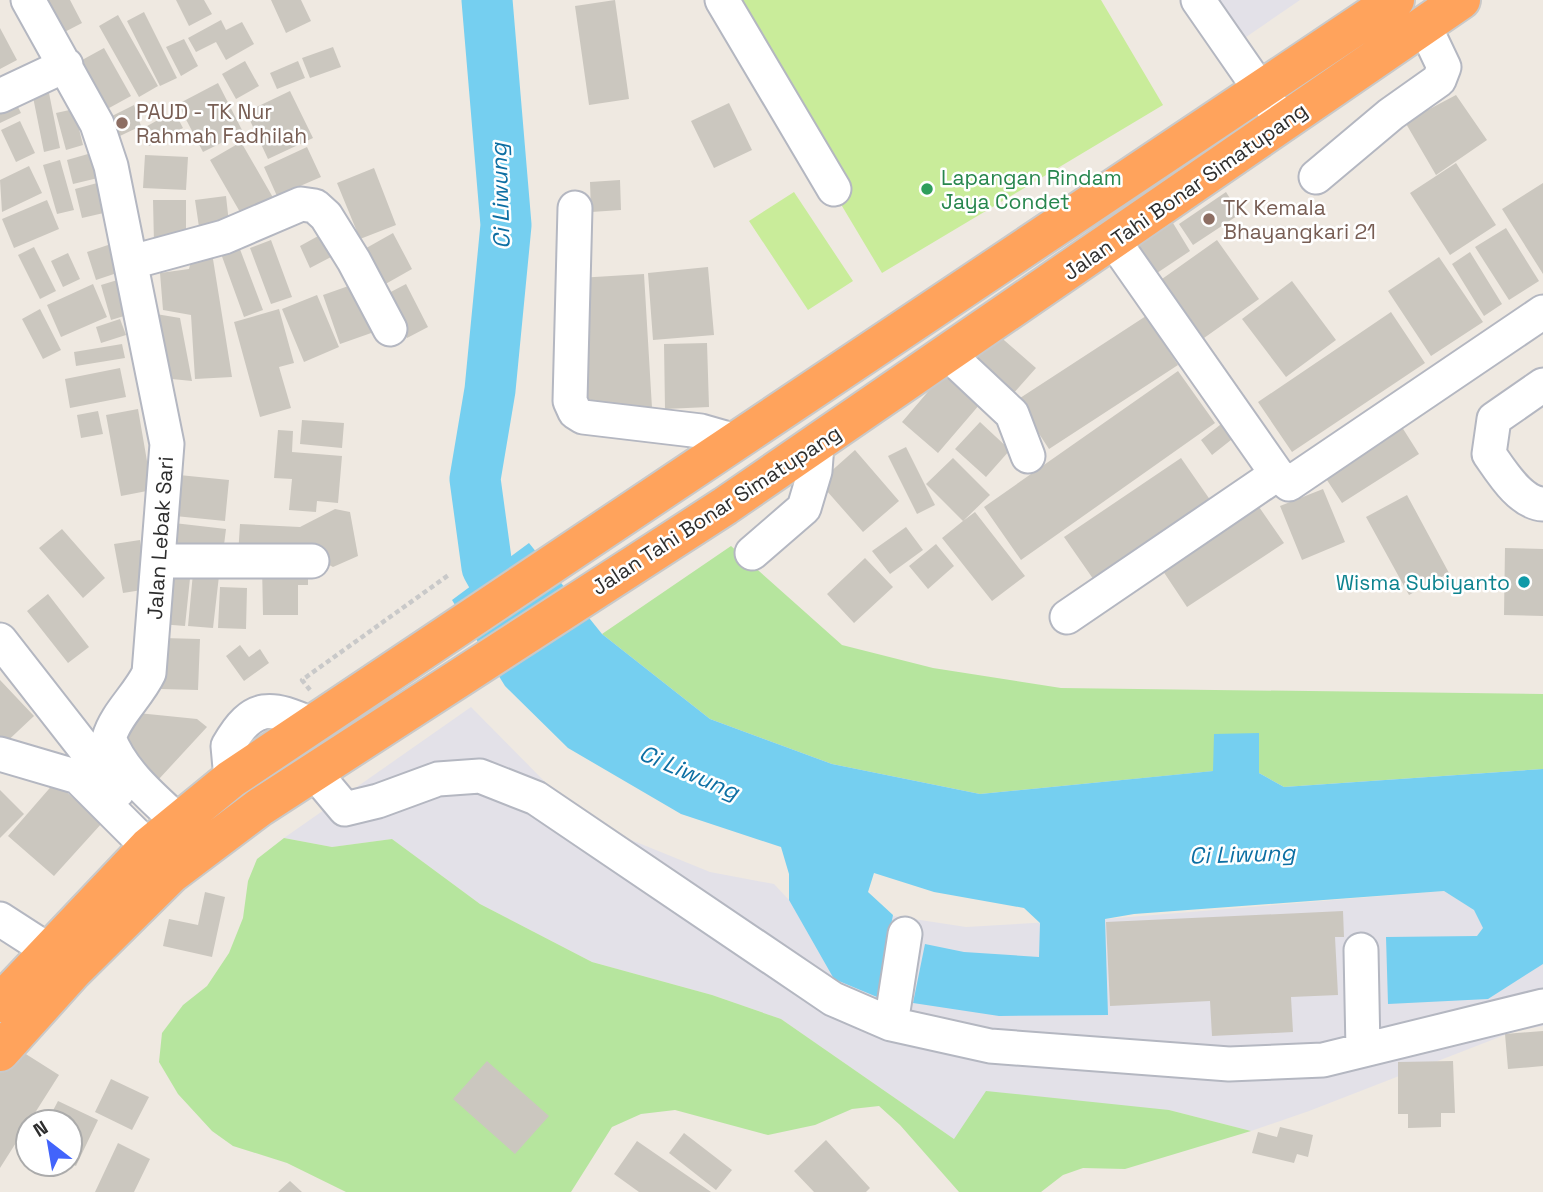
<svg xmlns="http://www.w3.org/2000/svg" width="1543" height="1192" viewBox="0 0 1543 1192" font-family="'Space Grotesk',sans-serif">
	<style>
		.industrial { fill: #e3e1e8 }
		.green { fill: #b6e59e }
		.pitch { fill: #c9ec9a }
		.water { fill: #75cff0 }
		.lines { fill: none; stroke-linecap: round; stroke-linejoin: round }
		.river { stroke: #75cff0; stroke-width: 51 }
		.building { fill: #cbc7bf }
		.minor-casing { stroke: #b4b7c1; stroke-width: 37 }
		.highway-casing { stroke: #c9c9c9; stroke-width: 42 }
		.path { stroke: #c9c9c9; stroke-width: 4.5; stroke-dasharray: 5 3.5; stroke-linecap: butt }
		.minor { stroke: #fff; stroke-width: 33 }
		.highway { stroke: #ffa35c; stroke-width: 38 }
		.education-dot { fill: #8d6e63; stroke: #fff; stroke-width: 2.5 }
		.leisure-dot { fill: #2e9e5b; stroke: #fff; stroke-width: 2.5 }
		.culture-dot { fill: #0f9aa8; stroke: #fff; stroke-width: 2.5 }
		.labels { text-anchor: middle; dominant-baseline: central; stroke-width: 5; stroke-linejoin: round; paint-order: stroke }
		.education-label { font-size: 21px; fill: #785e54; stroke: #fff; text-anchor: start }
		.leisure-label { font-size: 21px; fill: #27864d; stroke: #fff; text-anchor: start }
		.street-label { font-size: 21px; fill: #2e2e2e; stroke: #fff }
		.culture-label { font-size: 21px; fill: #0d838f; stroke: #fff; text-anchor: end }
		.water-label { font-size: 23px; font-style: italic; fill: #0d6fa3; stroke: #fff }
	</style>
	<rect width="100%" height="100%" fill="#efe9e1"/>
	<path class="industrial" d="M1200 0H1300L1233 46Z
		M471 707 549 786 614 833 710 872 774 884 789 900 966 927 1105 919 1444 891 1475 910 1543 911V1026L1515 1031 1309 1111 1251 1131 1169 1110 954 1139 781 1019 712 995 592 962 480 904 392 839 332 847 284 838Z"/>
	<path class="green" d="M731 546 842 645 933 668 1061 688 1543 694V769L1284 787 1259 773 1214 734V771L980 794 832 764 710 719 602 634Z
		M284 838 332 847 392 839 480 904 592 962 712 995 781 1019 954 1139 986 1091 1169 1110 1251 1131 1125 1169 1083 1168 1063 1175 1041 1192H959L900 1125 879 1106 852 1109 815 1125 768 1135 675 1110 641 1114 612 1127 571 1192H346L287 1163 233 1146 212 1131 178 1094 159 1062 162 1033 183 1005 207 986 229 953 243 918 248 881 257 859Z"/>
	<path class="pitch" d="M719 0H1101L1163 105 882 273Z
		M794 192 853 281 808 310 749 221Z"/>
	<path class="water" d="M529 543 602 634 710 719 832 764 980 794 1213 771 1214 734 1259 733V773L1284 787 1543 769V964L1488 999 1388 1004 1386 937 1477 936 1483 928 1474 910 1444 891 1134 914 1105 919 1108 1015 999 1016 913 1003 925 944 964 952 1039 957 1040 923 1024 908 934 892 874 873 868 892 893 915 877 997 834 979 789 900V874L781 847 681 814 568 748 505 686 452 600Z"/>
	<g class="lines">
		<path class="river" d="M487 0 506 225 490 390 475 479 487 567 524 633"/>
	</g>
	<path class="building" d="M33 0H70L82 23 53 38Z
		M176 0H204L212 14 189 26Z
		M271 0H301L311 21 286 33Z
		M615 0 629 99 589 105 575 6Z
		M144 12 177 78 160 86 127 21Z
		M118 15 158 86 139 97 99 26Z
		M221 20 226 30 242 22 254 44 226 60 216 42 196 52 188 38Z
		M0 28 17 60 0 69Z
		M184 39 198 66 181 76 166 47Z
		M333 47 341 67 310 78 302 58Z
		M104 48 131 96 100 113 73 65Z
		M245 61 259 86 236 99 222 74Z
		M298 61 305 78 277 89 270 73Z
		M47 83 60 148 44 152 31 87Z
		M218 83 243 132 203 152 178 104Z
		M290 91 313 138 268 159 246 112Z
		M12 95 21 113 0 123V101Z
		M1456 95 1487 140 1436 175 1405 122Z
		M729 103 752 150 714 168 691 121Z
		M134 105 141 126 105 143 104 120Z
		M74 109 83 145 66 150 56 113Z
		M174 111 183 128 149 146 140 130Z
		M20 121 35 153 16 162 1 130Z
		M241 142 275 201 244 219 210 160Z
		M307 147 321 177 277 196 264 167Z
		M95 152 102 177 73 184 67 160Z
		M145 155 188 157 186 190 143 188Z
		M60 160 74 210 57 214 43 165Z
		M1456 163 1496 225 1450 255 1410 193Z
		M29 166 42 193 2 212 0 180Z
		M374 168 396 225 360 239 337 183Z
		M620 180 621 210 591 212 590 182Z
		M101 182 108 212 82 218 75 189Z
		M1543 183V274L1502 209Z
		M1226 192 1240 214 1193 245 1179 224Z
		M226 196 229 223 199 227 195 200Z
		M47 200 59 229 14 248 2 219Z
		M153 200H186V242L154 243Z
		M1173 223 1190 251 1154 275 1136 244Z
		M1506 228 1539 281 1509 300 1475 247Z
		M393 233 412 269 382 286 361 251Z
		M320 235 331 257 310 268 300 246Z
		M271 240 292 297 271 304 250 248Z
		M1217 240 1259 299 1204 338 1162 279Z
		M114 243 123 271 96 280 87 252Z
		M238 244 263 310 244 317 220 251Z
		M34 247 56 291 40 299 18 255Z
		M1470 252 1502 304 1484 316 1452 264Z
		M68 253 80 279 63 287 51 261Z
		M212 253 232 377 195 379 191 315 163 310 160 273 189 269 192 257Z
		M1439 257 1483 322 1431 356 1388 291Z
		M708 267 714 335 653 340 648 273Z
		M644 274 652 408 586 412 578 278Z
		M124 278 134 313 111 320 101 285Z
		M1292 281 1336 340 1286 377 1242 319Z
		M357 283 374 332 340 344 323 295Z
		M93 284 107 317 61 337 47 305Z
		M406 284 428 327 407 338 385 295Z
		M317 295 339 347 304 362 282 309Z
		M40 309 61 350 43 359 22 319Z
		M279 309 294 363 279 367 291 408 260 417 234 322Z
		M1391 312 1425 363 1292 452 1258 402Z
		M150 313 180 318 192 381 162 378Z
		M1146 316 1178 365 1049 449 1017 400Z
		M120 319 126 335 101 343 96 327Z
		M989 327 1036 368 1011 396 964 354Z
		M707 343 709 407 665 409 664 344Z
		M122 344 125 358 76 366 74 352Z
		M120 368 126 397 70 408 65 379Z
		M1178 371 1215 423 1021 560 984 507Z
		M944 373 980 404 938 453 902 422Z
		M138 409 152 490 121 496 106 415Z
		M98 411 103 434 81 438 77 415Z
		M302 420 344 423 342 448 300 444Z
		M1225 421 1236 436 1212 455 1201 440Z
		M980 422 1010 450 986 477 955 449Z
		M1400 424 1419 454 1342 503 1323 474Z
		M278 430 293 431 292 452 342 456 338 503 317 501 316 512 289 510 292 479 274 478Z
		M906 447 935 505 917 514 888 456Z
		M855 450 899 501 863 532 819 482Z
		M953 458 990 495 963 521 975 512 1025 576 992 601 942 538 963 521 926 484Z
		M1181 458 1213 504 1096 583 1064 537Z
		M179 475 229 480 225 521 175 516Z
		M1323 489 1345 542 1302 560 1280 506Z
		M1407 495 1449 573 1409 595 1366 517Z
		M1257 504 1284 543 1187 607 1161 568Z
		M335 509 350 512 358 556 333 567 312 556H238L240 524 300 527Z
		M174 523 226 529 223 553 171 547Z
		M906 527 923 550 890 574 872 551Z
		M62 529 105 578 83 598 39 548Z
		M140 540 148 589 123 593 114 544Z
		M936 544 954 566 928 589 909 566Z
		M1505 548 1543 549V616L1504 615Z
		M865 558 893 587 854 623 827 594Z
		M308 564V585H298V615H263L262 565Z
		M167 567 191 569 185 626 160 624Z
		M193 573 219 576 213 628 188 626Z
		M220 587 247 588 246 629 218 628Z
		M48 594 89 647 68 663 27 611Z
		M163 638 200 639 198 690 161 689Z
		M240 645 249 657 260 649 269 663 244 681 226 656Z
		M0 680 34 716 0 748Z
		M138 713 197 719 207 727 159 779 115 738Z
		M55 782 102 823 54 876 8 836Z
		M0 790 24 814 0 838Z
		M205 892 225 897 212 957 163 946 169 919 198 925Z
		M1343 911 1344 937H1335L1338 995 1291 997 1293 1032 1212 1036 1210 1001 1110 1006 1106 922Z
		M1543 1031V1066L1508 1069 1505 1034Z
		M10 1044 59 1075 0 1168V1060Z
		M487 1061 549 1116 515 1154 453 1099Z
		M1453 1061 1455 1113H1441V1127L1408 1128V1114H1398V1062Z
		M111 1079 149 1097 132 1130 95 1112Z
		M58 1101 98 1120 76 1166 70 1163V1122H47Z
		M1280 1127 1313 1135 1308 1157 1297 1154 1294 1163 1252 1153 1258 1132 1277 1137Z
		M684 1133 732 1170 716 1190 669 1153Z
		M826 1140 870 1188 866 1192H814L794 1171Z
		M637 1141 711 1192H639L614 1174Z
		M118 1143 150 1159 134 1192H95Z
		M290 1181 302 1192H278Z"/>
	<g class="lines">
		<g class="minor-casing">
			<path id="minor" d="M28 0 97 124 111 166 167 444 149 673C138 696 116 714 109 738 121 771 153 798 178 821
				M722 0 834 189
				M1198 0 1284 124
				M0 96 66 65
				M1316 177 1391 114 1439 80 1444 67 1424 25
				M575 208 570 401 575 412 583 417 701 431 736 441
				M1123 254 1277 474 1289 484 1543 312
				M132 262 224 237 301 204 315 206 326 216 354 261 390 329
				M948 354 1012 414 1028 456
				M1543 385 1494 419 1489 454C1501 471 1520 503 1543 504
				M752 553 804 508 815 471 817 444
				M159 561H312
				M1067 617 1277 474
				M0 640 118 791
				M0 754 78 777 148 847
				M314 772 345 809 378 801 438 779 480 776 536 798 833 999 891 1024 990 1046 1229 1064 1323 1060 1543 1006
				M231 779 228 746C253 702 271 706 313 725
				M0 919 48 950
				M1361 950 1363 1050
				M891 1024 905 934"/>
		</g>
		<g class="highway-casing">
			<path id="highway" d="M0 1003 148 847 231 779 1395 0
				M0 1052 73 971 171 874 260 807 725 506 1461 0"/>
		</g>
		<path class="path" d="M310 690 302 680 450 574"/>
		<use href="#minor" class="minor"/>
		<use href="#highway" class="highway"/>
	</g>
	<g class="education-dot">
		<circle cx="122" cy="123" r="7"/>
		<circle cx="1209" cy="219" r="7"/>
	</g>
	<circle class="leisure-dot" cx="927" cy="189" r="7"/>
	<circle class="culture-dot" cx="1524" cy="582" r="7"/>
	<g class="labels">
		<g class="education-label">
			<text x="136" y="111">PAUD - TK Nur<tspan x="136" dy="24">Rahmah Fadhilah</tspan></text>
			<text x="1223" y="207">TK Kemala<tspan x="1223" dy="24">Bhayangkari 21</tspan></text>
		</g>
		<g class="leisure-label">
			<text x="941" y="177">Lapangan Rindam<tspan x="941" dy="24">Jaya Condet</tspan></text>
		</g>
		<g class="street-label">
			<text transform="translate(1185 191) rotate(-35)">Jalan Tahi Bonar Simatupang</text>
			<text transform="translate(716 510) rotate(-33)">Jalan Tahi Bonar Simatupang</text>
			<text transform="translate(160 538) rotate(-86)">Jalan Lebak Sari</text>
		</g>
		<g class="culture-label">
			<text x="1510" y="582">Wisma Subiyanto</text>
		</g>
		<g class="water-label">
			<text transform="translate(500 196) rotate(-92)">Ci Liwung</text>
			<text transform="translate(689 772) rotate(23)">Ci Liwung</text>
			<text transform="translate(1242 854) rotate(-2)">Ci Liwung</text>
		</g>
	</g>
	<g transform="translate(49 1143) rotate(329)"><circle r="33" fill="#ffffff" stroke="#ababab" stroke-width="2"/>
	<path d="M0-5L12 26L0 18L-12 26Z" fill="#4264fb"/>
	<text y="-10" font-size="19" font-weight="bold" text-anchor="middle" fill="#2e2e2e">N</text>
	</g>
</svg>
